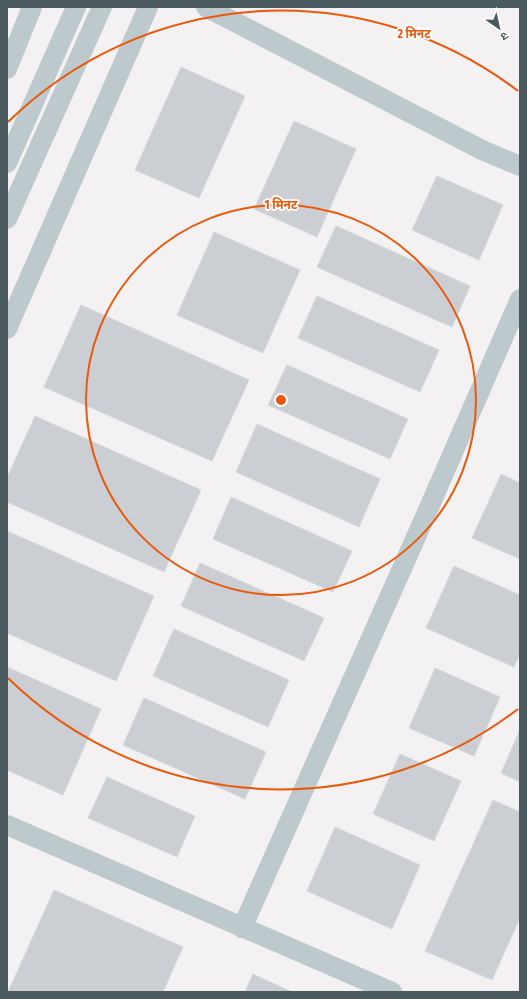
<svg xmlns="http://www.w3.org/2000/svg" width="527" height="999" viewBox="0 0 527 999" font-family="'Fira Sans Condensed','Noto Sans Devanagari',sans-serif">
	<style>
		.building { fill: #cbcfd3; stroke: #d5d8dc }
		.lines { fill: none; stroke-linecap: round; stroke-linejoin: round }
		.minor { stroke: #bdc9cd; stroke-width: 20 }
		.ring { fill: none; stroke: #e8590c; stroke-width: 2 }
		.centre { fill: #e8590c; stroke: #fff; stroke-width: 2 }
		.ring-label { font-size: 12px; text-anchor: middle; font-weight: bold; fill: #e8590c; stroke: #fff; stroke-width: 3.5; stroke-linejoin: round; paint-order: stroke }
	</style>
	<rect width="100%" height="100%" fill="#f3f1f1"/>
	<path class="building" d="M181 67 245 96 199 198 135 170Z
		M294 121 356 149 317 237 254 209Z
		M437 176 503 205 479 260 412 230Z
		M336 226 470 286 452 327 317 267Z
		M214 232 300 270 263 353 177 315Z
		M317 296 439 350 420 392 298 338Z
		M81 305 249 380 212 461 44 387Z
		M287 365 408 419 390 459 268 405Z
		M35 416 201 490 164 572 7 502V478Z
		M257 424 380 479 359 527 236 472Z
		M501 474 520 483V559L472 538Z
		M231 497 352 551 333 592 213 539Z
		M7 531 154 596 116 681 7 633Z
		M200 563 324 618 304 661 181 606Z
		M454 566 520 595V653L514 667 426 628Z
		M174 629 289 680 268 727 153 676Z
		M7 667 101 709 63 795 7 770Z
		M435 668 500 697 474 756 409 728Z
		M144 698 266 752 245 799 123 745Z
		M520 730V782L501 773Z
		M400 754 461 781 434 841 373 814Z
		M107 777 195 816 177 857 88 818Z
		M493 800 520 812V918L492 980 425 951Z
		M335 827 420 865 392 929 307 891Z
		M54 890 183 947 163 992H8Z
		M253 974 292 992H245Z"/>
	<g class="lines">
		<path class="minor" d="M206 7 482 150 520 166
			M7 69 32 7
			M7 163 76 7
			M7 219 102 7
			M7 329 148 7
			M7 825 392 992
			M242 928 424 519 520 299"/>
	</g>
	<g class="ring">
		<circle cx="281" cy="400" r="195"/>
		<path d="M518 709A390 390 0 0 1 8 678M8 122A390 390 0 0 1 518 91"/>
	</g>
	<circle cx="281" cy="400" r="6" class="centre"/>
	<g class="ring-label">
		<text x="414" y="38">2 मिनट</text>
		<text x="281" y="209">1 मिनट</text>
	</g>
	<rect width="527" height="999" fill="none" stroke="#49595e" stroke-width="16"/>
	<g transform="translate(499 28) rotate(146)" stroke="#ffffff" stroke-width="3" paint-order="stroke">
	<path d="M0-3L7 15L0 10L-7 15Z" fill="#49595e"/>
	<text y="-6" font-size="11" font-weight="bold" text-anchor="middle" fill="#49595e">उ</text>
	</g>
</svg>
